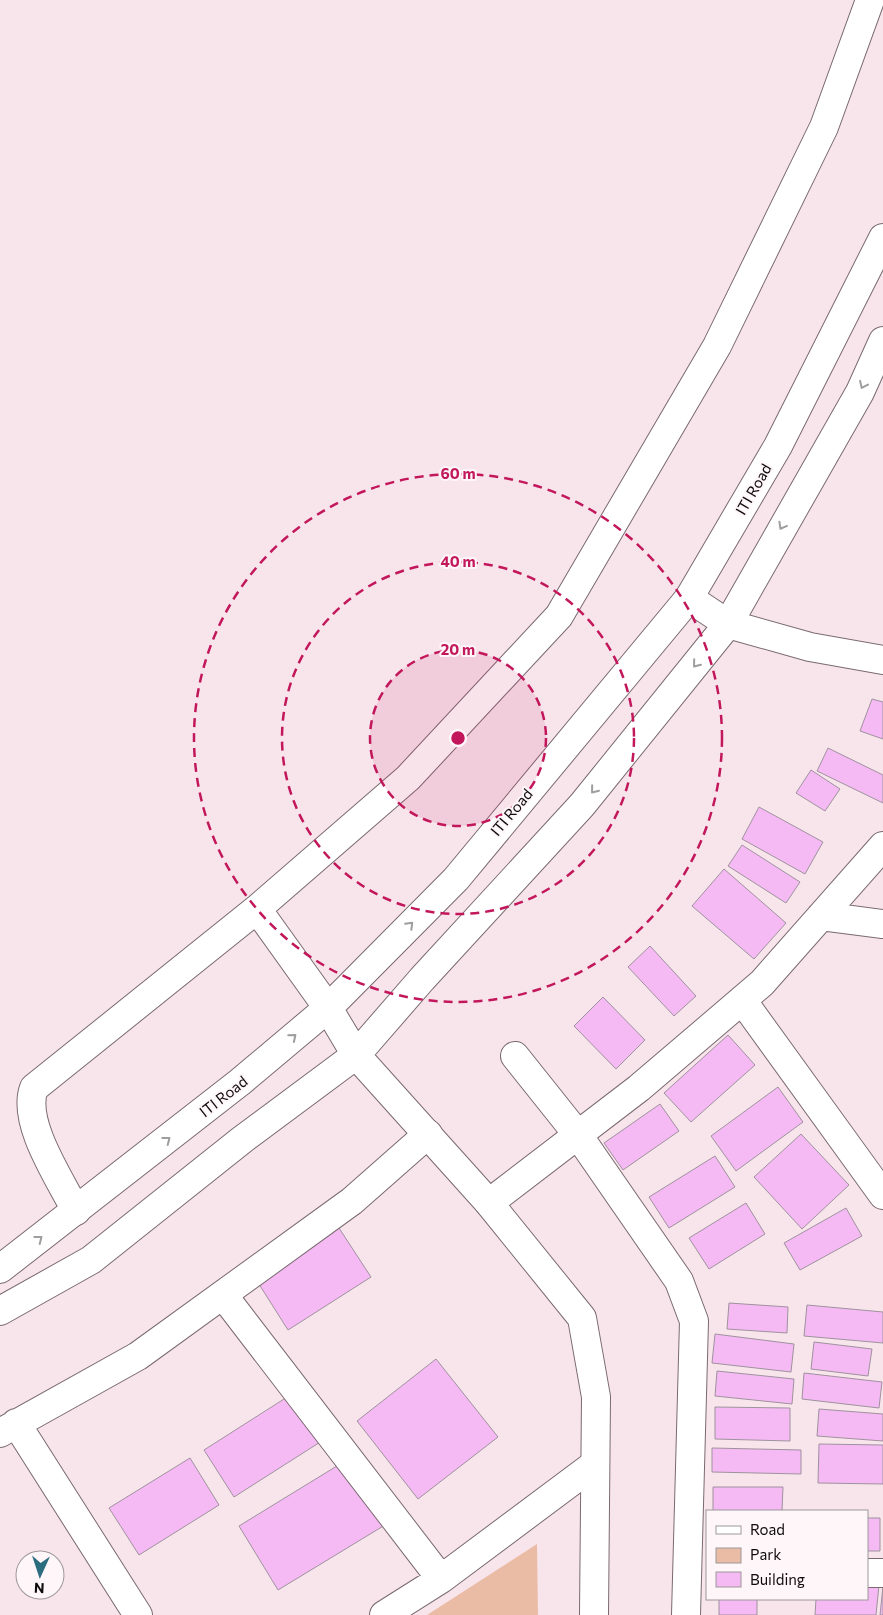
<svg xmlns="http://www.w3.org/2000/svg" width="883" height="1615" viewBox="0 0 883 1615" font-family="Commissioner,sans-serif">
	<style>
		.green { fill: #ebbca5 }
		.building { fill: #f5baf4; stroke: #9e929d }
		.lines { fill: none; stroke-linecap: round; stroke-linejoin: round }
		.street-casing { stroke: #7a6a70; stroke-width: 30 }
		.secondary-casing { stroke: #7a6a70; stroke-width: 30 }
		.street { stroke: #fff; stroke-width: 28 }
		.secondary { stroke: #fff; stroke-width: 28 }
		.oneway { stroke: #9f9d9e }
		.ring { fill: none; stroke: #c2185b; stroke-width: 2.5; stroke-dasharray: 9 6 }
		.labels { text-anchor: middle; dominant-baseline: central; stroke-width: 4; stroke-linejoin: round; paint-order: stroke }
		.street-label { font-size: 15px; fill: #0f0a0c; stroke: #fef6f9 }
		.centre { fill: #c2185b; stroke: #fef6f9; stroke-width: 2.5 }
		.ring-label { font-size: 15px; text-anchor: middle; font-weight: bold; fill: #c2185b; stroke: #fef6f9; stroke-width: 4; stroke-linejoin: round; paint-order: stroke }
	</style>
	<rect width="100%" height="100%" fill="#f8e5ec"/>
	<path class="green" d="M537 1544 538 1615H427Z"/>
	<path class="building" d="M872 699 883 702V739L860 731Z
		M828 748 883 775V803L817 771Z
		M811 770 840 789 825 811 796 793Z
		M759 807 823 842 805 874 742 839Z
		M742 845 800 882 786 903 728 866Z
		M724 869 786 923 754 959 692 906Z
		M650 946 696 996 674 1016 628 967Z
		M603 997 645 1040 616 1069 574 1026Z
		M728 1035 755 1065 691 1122 664 1093Z
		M778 1087 803 1122 736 1171 711 1136Z
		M660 1104 679 1131 623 1170 604 1143Z
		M801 1134 849 1185 802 1229 754 1177Z
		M715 1156 735 1187 669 1228 649 1197Z
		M746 1203 765 1234 709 1269 689 1238Z
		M846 1208 862 1236 800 1270 784 1243Z
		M339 1228 371 1277 288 1330 257 1281Z
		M729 1303 788 1307 787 1333 727 1329Z
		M807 1305 883 1312V1343L804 1336Z
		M715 1334 794 1344 791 1372 712 1363Z
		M814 1342 872 1349 868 1376 811 1369Z
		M436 1359 498 1437 418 1499 357 1421Z
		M717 1371 794 1379 792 1404 715 1396Z
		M804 1373 882 1382 879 1408 802 1399Z
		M295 1392 325 1439 234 1497 204 1450Z
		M715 1407 790 1408V1441L715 1439Z
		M819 1409 883 1414V1441L817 1436Z
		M819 1444 883 1445V1484L818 1483Z
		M712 1448 801 1450V1474L712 1472Z
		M190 1458 219 1505 139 1555 109 1508Z
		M345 1461 385 1525 278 1590 239 1526Z
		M713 1487H783L782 1511H713Z
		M867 1518H880V1551H867Z
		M867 1584 879 1585 876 1615H815L816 1599H867Z
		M883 1586V1615H880Z
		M719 1599H757V1615H719Z"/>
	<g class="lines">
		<g class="street-casing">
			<path id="street" d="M689 598 728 624 810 647 883 660
				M257 909 328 1008
				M821 916 883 924
				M742 1000 883 1195
				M515 1056 578 1135 679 1281 694 1321 686 1615
				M489 1203 639 1088 762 983 883 846
				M76 1211C60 1179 21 1122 34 1088L257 909 408 778 559 616 717 346 824 127 870 0
				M223 1295 441 1579
				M16 1423 138 1615
				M0 1433 138 1356 352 1201 428 1134
				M867 1573H883
				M384 1615 441 1579 595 1464"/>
		</g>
		<g class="secondary-casing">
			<path id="secondary" d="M328 1008 356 1055 489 1203 582 1318 596 1397 594 1615
				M0 1269 240 1082 328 1008 456 879 689 598 778 446 883 238
				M0 1311 91 1260 243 1139 356 1055 422 979 582 805 728 624 860 392 883 341"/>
		</g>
		<use href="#street" class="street"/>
		<use href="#secondary" class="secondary"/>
	</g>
	<defs><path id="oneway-chevron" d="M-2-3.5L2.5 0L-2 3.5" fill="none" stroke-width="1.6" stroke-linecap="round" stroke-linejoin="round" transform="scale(1.25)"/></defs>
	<g class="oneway">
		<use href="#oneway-chevron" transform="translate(863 385) rotate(115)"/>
		<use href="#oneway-chevron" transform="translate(782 526) rotate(119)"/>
		<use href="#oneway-chevron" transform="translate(696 664) rotate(129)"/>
		<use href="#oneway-chevron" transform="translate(594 790) rotate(129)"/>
		<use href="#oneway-chevron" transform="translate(410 925) rotate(-45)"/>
		<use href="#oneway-chevron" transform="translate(293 1037) rotate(-40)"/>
		<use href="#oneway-chevron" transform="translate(167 1140) rotate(-38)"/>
		<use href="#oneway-chevron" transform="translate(39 1239) rotate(-38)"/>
	</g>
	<circle cx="458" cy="738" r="88" fill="#c2185b" fill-opacity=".12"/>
	<g class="ring">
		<circle cx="458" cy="738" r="88"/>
		<circle cx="458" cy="738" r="176"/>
		<circle cx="458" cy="738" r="264"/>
	</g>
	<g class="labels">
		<g class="street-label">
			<text transform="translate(753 489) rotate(-60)">ITI Road</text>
			<text transform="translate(511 812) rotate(-50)">ITI Road</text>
			<text transform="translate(223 1096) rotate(-38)">ITI Road</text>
		</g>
	</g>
	<circle cx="458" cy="738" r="8" class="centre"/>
	<g class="ring-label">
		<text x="458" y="479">60 m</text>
		<text x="458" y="567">40 m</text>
		<text x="458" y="655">20 m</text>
	</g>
	<rect x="706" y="1510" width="162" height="90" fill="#fef6f9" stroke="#9e989a"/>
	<rect x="716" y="1526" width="25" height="8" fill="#ffffff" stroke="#9e989a"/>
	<text x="750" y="1535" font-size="15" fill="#0f0a0c">Road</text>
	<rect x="716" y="1548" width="25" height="15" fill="#ebbca5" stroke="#9e989a"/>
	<text x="750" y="1560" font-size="15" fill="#0f0a0c">Park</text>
	<rect x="716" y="1572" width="25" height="15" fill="#f5baf4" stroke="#9e989a"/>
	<text x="750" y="1585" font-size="15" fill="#0f0a0c">Building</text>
	<g transform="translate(40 1575) rotate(183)"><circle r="24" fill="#fef6f9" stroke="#9e989a"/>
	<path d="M0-4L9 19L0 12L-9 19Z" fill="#2b6c7f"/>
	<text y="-8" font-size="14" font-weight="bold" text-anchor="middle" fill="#0f0a0c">N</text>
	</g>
</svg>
